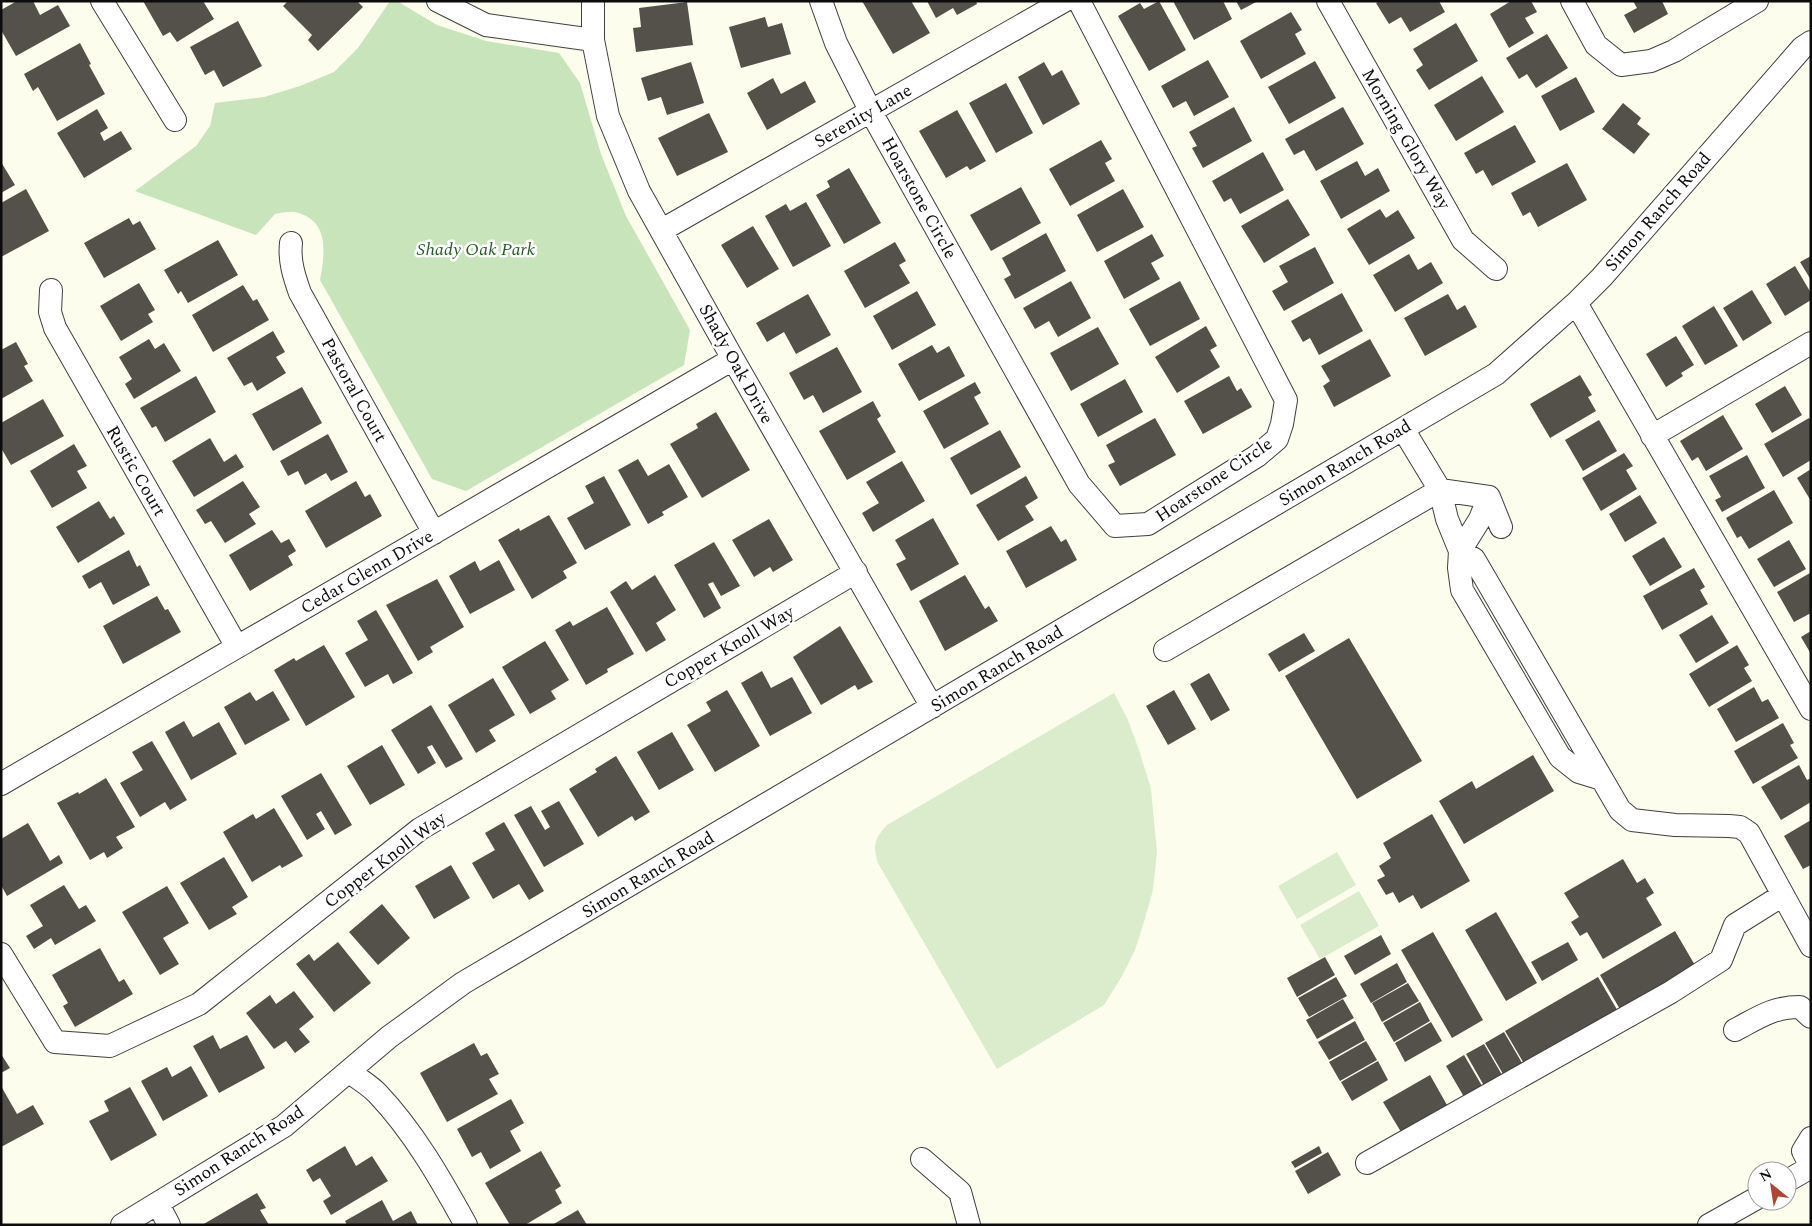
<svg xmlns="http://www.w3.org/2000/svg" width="1812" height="1226" viewBox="0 0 1812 1226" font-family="Spectral,serif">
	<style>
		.green { fill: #c7e4ba }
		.pitch { fill: #daeccb }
		.building { fill: #54504a }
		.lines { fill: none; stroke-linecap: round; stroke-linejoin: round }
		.minor-casing { stroke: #3f3f3f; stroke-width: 24 }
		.minor { stroke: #fff; stroke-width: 22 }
		.labels { text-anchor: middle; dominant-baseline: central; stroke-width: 5; stroke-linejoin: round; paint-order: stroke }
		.street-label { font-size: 18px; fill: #0c0c0c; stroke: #fff }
		.park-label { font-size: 18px; font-style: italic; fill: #235d23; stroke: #fff }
	</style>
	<rect width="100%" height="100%" fill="#fdfded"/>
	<path class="green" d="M390 1H397L437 25 486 41 559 53 580 83 601 154 626 216 690 330 684 365 466 491 432 479 320 280C325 253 330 220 295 212 289 211 281 213 275 214L256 235 135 191 196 146 210 126 215 103 264 97 300 86 334 72 358 48Z"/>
	<path class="pitch" d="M1114 693 1128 720 1140 753 1151 789 1157 852 1153 890 1144 922 1135 950 1122 976 1104 1005 997 1069 878 863C872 845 875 838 887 825Z
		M1337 852 1356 885 1297 919 1278 886Z
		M1359 891 1379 926 1320 959 1300 925Z"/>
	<path class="building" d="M17 1H33L40 15 58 5 70 26 16 56 1 30V10Z
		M143 1H203L214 19 177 42 170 32 163 36Z
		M288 1H357L363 7 318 51 308 40 312 35 283 6Z
		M862 1H911L930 33 893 54Z
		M927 1H976L977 4 957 15 953 8 936 18Z
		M1159 1 1186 50 1149 71 1118 16 1140 3 1144 9Z
		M1173 1H1223L1232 19 1194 40Z
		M1236 1H1258L1241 10Z
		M1380 1H1439L1445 12 1410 32 1401 17 1389 24 1376 3Z
		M1511 1H1531L1537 12 1525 18 1534 33 1509 48 1490 14Z
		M1633 1H1662L1668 14 1634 33 1624 15 1637 8Z
		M687 2 693 45 636 52 633 28 641 27 639 8Z
		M1291 12 1302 30 1295 34 1306 54 1261 79 1240 41Z
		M765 17 768 27 782 23 791 54 741 68 729 27Z
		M238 21 262 66 223 87 214 70 205 75 190 47Z
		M1456 23 1478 61 1429 90 1416 70 1423 65 1413 49Z
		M1547 34 1568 68 1536 88 1527 74 1519 79 1506 58Z
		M80 43 91 64 89 65 105 94 57 121 38 87 33 91 24 74Z
		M1208 60 1229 97 1194 116 1186 101 1173 108 1161 86Z
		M1315 61 1336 98 1289 124 1268 87Z
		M691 62 704 103 667 115 661 97 648 101 641 78Z
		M1044 62 1052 76 1062 70 1080 104 1043 125 1018 77Z
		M1482 76 1504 112 1456 141 1434 105Z
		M1576 77 1595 112 1560 131 1541 96Z
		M773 78 781 94 805 81 816 102 767 130 747 93Z
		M1006 83 1033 133 996 153 969 103Z
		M1623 103 1641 118 1637 124 1650 134 1634 154 1602 129Z
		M1234 107 1252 141 1203 168 1192 148 1197 146 1189 132Z
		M1343 107 1364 144 1316 171 1304 150 1294 155 1285 139Z
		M97 109 108 128 100 133 104 141 121 131 132 149 84 178 57 133Z
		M957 110 986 161 970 170 967 166 946 178 919 131Z
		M709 113 728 152 677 176 658 138Z
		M1515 125 1536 162 1492 186 1483 170 1476 174 1464 153Z
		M1101 140 1112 159 1105 163 1115 181 1070 206 1049 169Z
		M1263 152 1284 190 1240 214 1231 198 1224 202 1212 181Z
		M1357 161 1365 176 1378 168 1390 191 1341 219 1320 181Z
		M1 162 15 185 1 193Z
		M1567 163 1587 200 1538 227 1530 212 1523 216 1511 193Z
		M849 168 881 223 844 244 816 195 830 187 827 181Z
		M1021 187 1041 223 991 251 970 215Z
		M26 189 49 231 1 257V203Z
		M1123 189 1144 227 1097 252 1077 215Z
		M1288 199 1310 235 1264 263 1241 226Z
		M806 202 831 246 793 267 765 216 786 204 790 211Z
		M1380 209 1386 218 1398 210 1415 238 1369 265 1347 229Z
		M129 218 133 225 140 221 156 249 104 278 84 243Z
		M753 226 779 269 747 288 721 245Z
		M1046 233 1066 271 1015 299 1004 279 1011 275 1002 258Z
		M1152 234 1164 256 1151 263 1160 279 1124 299 1104 261Z
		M218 240 238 275 188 303 181 291 178 294 164 270Z
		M895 242 906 261 899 265 910 283 865 308 844 271Z
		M1315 247 1334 283 1284 311 1272 291 1288 282 1279 266Z
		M1409 254 1418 270 1431 262 1443 283 1395 312 1373 275Z
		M1811 256V280L1800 262Z
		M1795 266 1811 293V300L1785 316 1766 284Z
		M1071 281 1091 318 1058 337 1049 321 1035 329 1023 308Z
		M1180 281 1200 319 1150 346 1129 309Z
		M139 283 155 310 148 314 153 322 121 341 100 306Z
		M243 285 253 301 257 299 269 320 213 352 192 315Z
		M1752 290 1772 323 1743 341 1723 308Z
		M917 291 936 325 892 350 873 316Z
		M1342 293 1363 331 1319 355 1310 338 1303 342 1291 321Z
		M808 294 831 335 796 354 784 332 767 342 756 323Z
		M1448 294 1457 310 1465 305 1477 327 1425 356 1404 318Z
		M1714 306 1738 346 1705 365 1682 326Z
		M1206 326 1217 346 1210 350 1220 367 1177 393 1155 357Z
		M1098 327 1119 364 1071 391 1050 353Z
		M273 331 285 352 276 357 286 373 257 391 252 382 244 386 227 358Z
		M1676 336 1694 365 1681 373 1683 376 1666 387 1646 354Z
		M149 339 155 349 164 343 181 371 134 399 125 384 132 379 119 357Z
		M1370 339 1391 376 1334 407 1323 386 1330 381 1321 366Z
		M16 342 28 364 24 366 33 381 1 399V350Z
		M932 345 937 353 949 346 965 376 919 401 898 364Z
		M837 347 862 392 823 413 813 395 804 400 789 373Z
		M1580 375 1592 395 1588 397 1596 411 1550 438 1530 404Z
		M196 376 216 412 165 442 156 426 152 428 140 408Z
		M1229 376 1237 391 1241 388 1252 407 1203 434 1184 401Z
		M1125 379 1143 412 1098 437 1080 404Z
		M975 382 981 393 974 397 989 424 944 449 923 411Z
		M1785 386 1802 415 1772 433 1755 404Z
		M302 387 322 423 273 451 252 414Z
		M43 399 64 436 11 465 1 448V423Z
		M873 401 881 416 877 419 896 452 847 480 819 431Z
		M716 412 750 470 702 498 670 444 698 428 696 424Z
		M1723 415 1743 449 1706 471 1698 457 1692 461 1680 441Z
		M1155 418 1176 455 1120 486 1108 465 1115 462 1106 445Z
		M1809 418 1811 421V460L1783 477 1764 444Z
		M1599 420 1617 451 1583 471 1565 440Z
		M1000 430 1021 467 971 495 950 458Z
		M328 434 348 472 331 481 326 473 305 485 298 471 288 476 280 461Z
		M210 438 224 462 236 454 244 467 194 497 172 461Z
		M74 444 87 466 77 471 87 488 52 508 30 471Z
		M1624 453 1633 466 1626 470 1637 489 1601 511 1582 478Z
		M1747 455 1765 488 1722 512 1715 500 1721 497 1709 476Z
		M638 459 648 476 669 464 688 497 662 512 664 515 648 524 618 470Z
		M902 461 925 501 873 532 862 513 879 503 866 482Z
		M1811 469V501L1797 478Z
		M604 476 631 525 585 550 567 518 594 503 585 486Z
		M1026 476 1038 498 1025 506 1034 520 998 541 976 505Z
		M243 481 260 507 249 514 256 524 225 543 211 521 205 524 196 510Z
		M356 481 365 497 370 494 382 516 326 548 305 511Z
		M1774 490 1793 523 1749 549 1741 536 1737 538 1726 518Z
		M1640 495 1657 523 1625 542 1609 514Z
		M99 501 110 519 114 516 125 534 78 563 56 527Z
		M549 515 577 563 563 571 567 578 532 599 498 540 519 528 520 531Z
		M933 518 959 564 911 591 896 564 906 559 895 540Z
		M769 519 793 560 773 572 770 567 754 577 732 540Z
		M1051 526 1061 542 1066 539 1077 560 1026 588 1006 551Z
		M272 530 281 543 289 539 296 551 288 556 293 565 250 591 229 555Z
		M1664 537 1682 567 1650 586 1632 556Z
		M1789 540 1806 569 1774 587 1757 559Z
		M714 542 740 586 721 596 713 582 708 584 721 608 704 618 674 565Z
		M129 550 137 567 140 565 150 585 113 605 101 582 89 589 82 576Z
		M499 560 515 590 470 614 449 576 475 561 480 571Z
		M1694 568 1705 587 1700 590 1708 604 1662 630 1643 596Z
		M1810 573 1811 613 1794 622 1777 592Z
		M655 575 676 610 656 623 666 640 646 652 610 592 626 581 632 590Z
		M965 575 985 609 989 606 998 621 945 651 919 601Z
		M437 579 464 627 430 647 433 652 418 661 386 605Z
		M157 596 165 610 168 609 181 632 123 664 103 626Z
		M607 607 634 654 607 669 608 672 586 685 555 630 570 621 573 626Z
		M376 610 413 673 393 684 388 674 365 687 345 653 368 640 357 621Z
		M1712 615 1729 643 1696 663 1679 635Z
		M840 626 873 682 858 690 855 685 821 705 793 657Z
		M1811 631V654L1801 637Z
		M1304 633 1315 651 1279 672 1268 654Z
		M1349 638 1422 761 1357 799 1285 676Z
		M545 641 569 680 551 691 556 699 530 714 502 667Z
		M324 645 355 697 306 726 274 670 294 658 296 661Z
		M1737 645 1749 665 1744 668 1752 681 1709 707 1689 674Z
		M762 671 771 688 792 677 812 713 770 736 741 683Z
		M1209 673 1230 710 1211 721 1190 684Z
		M493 678 515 715 489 730 496 741 476 753 448 705Z
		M1754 687 1762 702 1768 699 1779 718 1736 742 1717 709Z
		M727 690 760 746 715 772 687 725 711 711 706 702Z
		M1174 690 1196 729 1168 745 1146 706Z
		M273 691 290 720 245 745 224 707 250 692 256 701Z
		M431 705 463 759 446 768 432 745 427 747 436 763 418 774 391 730Z
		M184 721 193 737 219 722 237 754 191 780 165 732Z
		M1783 723 1794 743 1790 745 1798 758 1753 784 1734 751Z
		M672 732 694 770 659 790 637 752Z
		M152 741 187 800 170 810 165 802 140 817 120 783 143 770 132 752Z
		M382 745 405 785 370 805 347 766Z
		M1533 755 1554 791 1464 844 1439 801 1472 781 1476 789Z
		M616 756 650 812 635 821 632 816 598 837 569 789 597 772 595 769Z
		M1799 765 1807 780 1811 778V802L1781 820 1761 787Z
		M321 773 352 825 335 835 321 811 316 814 325 829 307 840 281 796Z
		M106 778 135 827 116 837 123 848 107 858 104 852 90 860 57 803 78 792 79 794Z
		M559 801 584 844 544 867 514 815 531 806 545 830 550 827 541 811Z
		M274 808 303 856 282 868 280 865 252 882 223 832 253 814 256 819Z
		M1432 814 1470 881 1421 909 1413 895 1399 903 1393 892 1386 895 1377 880 1385 876 1379 866 1391 858 1383 843Z
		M1811 820V865L1803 869 1784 836Z
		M504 822 544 891 529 900 519 884 493 899 472 863 495 850 485 833Z
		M28 823 50 861 59 855 63 863 7 896 1 885V839Z
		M224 857 248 897 232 907 237 914 209 930 180 883Z
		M1623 859 1637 883 1645 878 1654 893 1646 898 1662 925 1603 959 1587 932 1580 936 1571 922 1579 917 1564 893Z
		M451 865 470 898 434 919 415 886Z
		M64 885 79 909 86 905 96 921 55 945 51 938 34 949 26 936 43 926 30 905Z
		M167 886 189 923 163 938 179 964 160 975 122 912Z
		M382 904 410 938 378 965 349 932Z
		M1496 912 1537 983 1506 1001 1465 930Z
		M1675 931 1696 967 1621 1011 1600 975Z
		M1433 932 1483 1020 1452 1038 1401 950Z
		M1381 935 1391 954 1355 975 1344 956Z
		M338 942 371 983 334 1012 296 964 309 954 314 961Z
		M1568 942 1578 960 1542 981 1531 962Z
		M100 948 119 982 124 979 133 994 75 1027 63 1006 68 1003 52 975Z
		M1325 957 1335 975 1297 997 1287 978Z
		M1397 963 1407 982 1371 1003 1360 984Z
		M1336 977 1347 996 1309 1017 1298 998Z
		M1598 977 1619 1013 1526 1067 1505 1031Z
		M1408 983 1419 1001 1382 1022 1372 1003Z
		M294 991 314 1017 299 1029 310 1042 295 1053 286 1041 274 1049 246 1013 270 995 276 1004Z
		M1343 999 1354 1018 1317 1039 1306 1020Z
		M1420 1002 1430 1021 1394 1042 1383 1023Z
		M1355 1021 1365 1040 1329 1060 1318 1042Z
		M1431 1022 1442 1041 1405 1062 1395 1043Z
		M1504 1032 1525 1068 1506 1079 1485 1043Z
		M213 1035 220 1049 247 1035 265 1068 219 1093 193 1046Z
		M1366 1041 1377 1060 1340 1081 1329 1062Z
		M474 1043 481 1056 487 1053 499 1074 489 1079 498 1094 447 1122 420 1073Z
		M1484 1044 1505 1080 1487 1091 1466 1054Z
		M1 1054 10 1068 1 1073Z
		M1464 1055 1485 1091 1467 1102 1446 1066Z
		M1378 1061 1388 1080 1352 1101 1341 1082Z
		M191 1066 208 1096 163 1121 141 1081 167 1067 172 1077Z
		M1430 1075 1447 1105 1401 1132 1383 1102Z
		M1 1086 17 1114 33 1105 44 1124 1 1147Z
		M130 1087 157 1135 111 1161 89 1121 109 1111 104 1101Z
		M511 1099 524 1123 510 1131 521 1151 490 1169 481 1152 472 1157 457 1129Z
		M345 1146 356 1166 372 1156 388 1181 331 1215 323 1201 331 1196 320 1178 313 1182 306 1170Z
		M1319 1146 1322 1153 1295 1168 1291 1162Z
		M541 1151 561 1186 555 1190 562 1203 525 1225H510L485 1183Z
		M1328 1152 1341 1175 1308 1194 1295 1171Z
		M257 1193 266 1208 260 1210 269 1225H202Z
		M382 1200 393 1221 411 1211 418 1225H347L345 1221Z
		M578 1210 587 1225H552Z"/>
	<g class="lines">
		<g class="minor-casing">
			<path id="minor" d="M102 1 175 120
				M438 1 486 25 593 40
				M593 1V40L608 116 639 191 733 359 932 707
				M821 1 836 43 871 112 1079 484 1115 526 1148 524 1257 456 1277 439 1282 424 1286 400 1079 1
				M1328 1 1463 240 1496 269
				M1572 1 1596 45 1621 65 1651 61 1674 51 1757 1
				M662 230 1064 1
				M291 243C289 261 294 276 300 293L434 533
				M51 290 50 312 55 328 237 647
				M1576 303 1811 709
				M1403 429 1440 490 1447 519 1460 551 1474 559 1620 810 1632 820 1675 825 1729 826 1740 827 1749 833 1811 946
				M1652 436 1811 343
				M1489 497 1480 519 1460 551 1459 568 1462 590 1560 757 1579 772 1602 779
				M1489 497 1501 527
				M1165 650 1440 490 1489 497
				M1 784 733 359
				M1 954 55 1042 110 1046 199 1004 420 829 856 572
				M1735 1030C1758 1018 1772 1007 1800 1007L1811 1017
				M349 1072C358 1078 369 1085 377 1093 414 1132 440 1178 466 1225
				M922 1159 960 1192 969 1225
				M1367 1163 1671 992 1721 960 1735 925 1783 895
				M1811 1167 1803 1151 1811 1138
				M1787 1181 1811 1167
				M158 1204 169 1225
				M122 1225 284 1126 389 1037 463 983 1496 374 1576 303 1602 277 1802 48 1811 42
				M1709 1225 1757 1198"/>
		</g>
		<use href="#minor" class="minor"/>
	</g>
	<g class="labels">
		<g class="street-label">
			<text transform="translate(863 116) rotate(-30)">Serenity Lane</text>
			<text transform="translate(1406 139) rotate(60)">Morning Glory Way</text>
			<text transform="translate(919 198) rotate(61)">Hoarstone Circle</text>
			<text transform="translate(1658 212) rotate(-49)">Simon Ranch Road</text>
			<text transform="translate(736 364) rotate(61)">Shady Oak Drive</text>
			<text transform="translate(354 390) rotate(61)">Pastoral Court</text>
			<text transform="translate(1345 463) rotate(-31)">Simon Ranch Road</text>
			<text transform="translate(136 471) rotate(60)">Rustic Court</text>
			<text transform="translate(1214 480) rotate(-34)">Hoarstone Circle</text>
			<text transform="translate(367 572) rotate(-30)">Cedar Glenn Drive</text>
			<text transform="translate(729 647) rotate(-30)">Copper Knoll Way</text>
			<text transform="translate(997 669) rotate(-31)">Simon Ranch Road</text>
			<text transform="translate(385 860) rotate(-37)">Copper Knoll Way</text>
			<text transform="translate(648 875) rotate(-31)">Simon Ranch Road</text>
			<text transform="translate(239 1151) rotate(-33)">Simon Ranch Road</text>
		</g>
		<g class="park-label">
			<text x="476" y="249">Shady Oak Park</text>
		</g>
	</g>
	<rect width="1812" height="1226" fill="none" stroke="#0c0c0c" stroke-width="5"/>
	<g transform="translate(1772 1186) rotate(330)"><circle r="24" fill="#ffffff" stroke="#9e9e9e"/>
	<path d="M0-4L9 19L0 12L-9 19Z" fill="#ae4632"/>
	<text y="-8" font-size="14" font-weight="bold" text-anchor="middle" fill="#0c0c0c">N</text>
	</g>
</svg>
